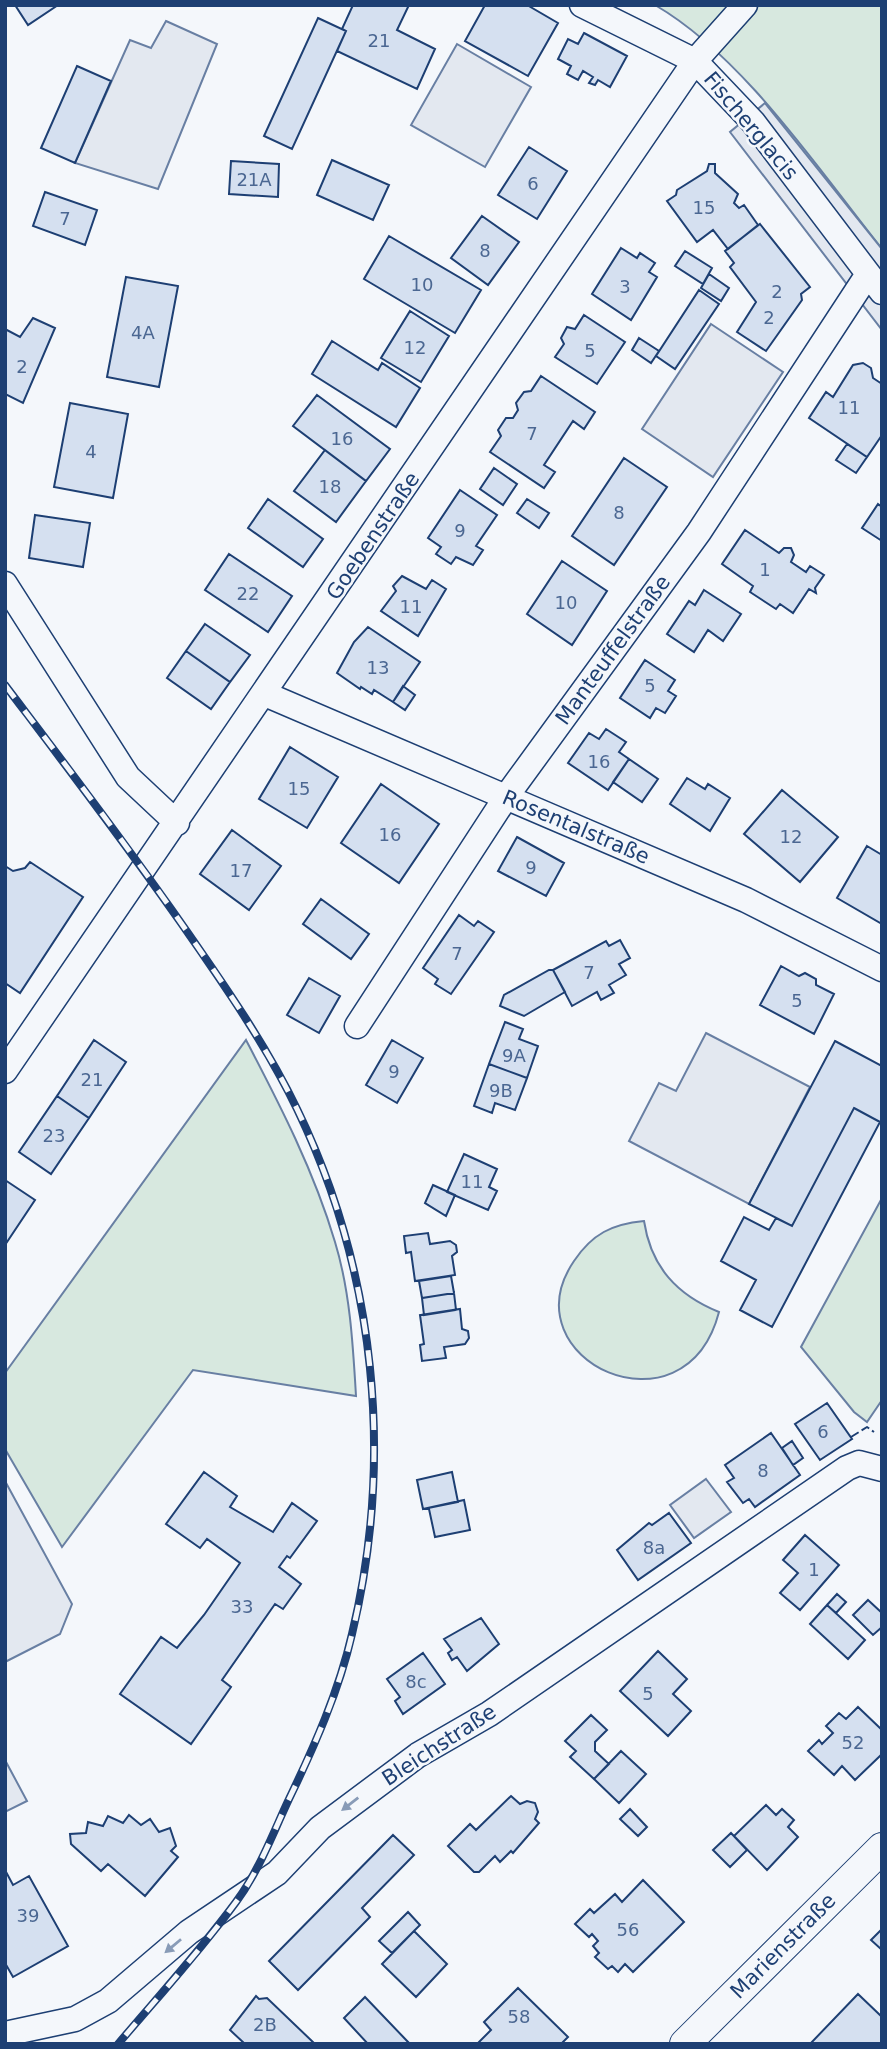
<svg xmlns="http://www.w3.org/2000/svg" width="887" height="2049" viewBox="0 0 887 2049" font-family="'DejaVu Sans',sans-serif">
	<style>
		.green { fill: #d7e8df; stroke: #687fa3; stroke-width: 2 }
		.parking { fill: #e3e8f0; stroke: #687fa3; stroke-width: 2 }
		.building { fill: #d5e0f0; stroke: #1d3f73; stroke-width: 2 }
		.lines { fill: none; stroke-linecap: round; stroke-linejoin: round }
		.minor-casing { stroke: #1d3f73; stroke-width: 27 }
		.tertiary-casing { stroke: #1d3f73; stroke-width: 32 }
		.minor { stroke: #f4f7fb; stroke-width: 24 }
		.tertiary { stroke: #f4f7fb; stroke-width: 30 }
		.rail-casing { stroke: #1d3f73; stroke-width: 8 }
		.rail { stroke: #f4f7fb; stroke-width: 5; stroke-dasharray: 16; stroke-linecap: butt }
		.fence { stroke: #1d3f73; stroke-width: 2; stroke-dasharray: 9 3.5; stroke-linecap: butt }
		.oneway { fill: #889bb7 }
		.labels { text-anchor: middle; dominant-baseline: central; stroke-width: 5; stroke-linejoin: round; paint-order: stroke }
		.number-label { font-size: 18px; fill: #4b6792 }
		.street-label { font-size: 21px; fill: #1d3f73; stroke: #f4f7fb }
	</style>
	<rect width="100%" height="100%" fill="#f4f7fb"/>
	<path class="green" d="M655 5H882V249C818 169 743 56 655 5Z
		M246 1040C280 1105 314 1171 335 1242 350 1291 353 1345 356 1396L193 1370 62 1547 5 1449V1373Z
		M882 1198V1400L867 1422 854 1412 801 1347Z
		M644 1221C651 1267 677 1295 719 1312 685 1442 507 1360 574 1261 592 1234 612 1224 644 1221Z"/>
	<path class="parking" d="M166 21 217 44 158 189 75 163 130 40 151 48Z
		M457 44 531 87 485 167 411 125Z
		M765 103 882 249V330L730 132Z
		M711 324 783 372 713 477 642 429Z
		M706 1033 810 1087 749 1204 629 1141 659 1083 676 1091Z
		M706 1479 731 1512 694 1538 670 1505Z
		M5 1481 72 1604 60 1634 5 1662Z
		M5 1760 27 1801 5 1812Z"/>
	<path class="building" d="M15 5H58L28 25Z
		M353 5H409L397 30 435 49 417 89 337 51 346 31 342 29Z
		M485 5H527L558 23 528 76 465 41Z
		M318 18 346 31 292 149 264 136Z
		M584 33 627 56 610 87 598 80 595 85 589 83 593 77 583 71 578 80 567 74 571 66 558 59 568 39 578 44Z
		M77 66 111 81 75 163 41 148Z
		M529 147 567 171 537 219 498 195Z
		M332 160 389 185 373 220 317 195Z
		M231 161 279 164 278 197 229 194Z
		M709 164H715V173L738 194 734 203 739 208 744 205 758 225 728 249 713 230 697 242 667 201 676 195 677 190 707 171Z
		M45 192 97 210 85 245 33 226Z
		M482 216 519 242 488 285 451 258Z
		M760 224 810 287 801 294 802 300 766 351 737 332 756 302 730 267 734 263 725 251Z
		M389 236 481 290 455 333 364 279Z
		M621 248 637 258 640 253 655 263 649 272 657 277 631 320 592 294Z
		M685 251 712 268 703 284 675 266Z
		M709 274 729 288 721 301 701 288Z
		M126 277 178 286 159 387 107 377Z
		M699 290 719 304 675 369 656 356Z
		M410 311 449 336 421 382 381 358Z
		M584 315 625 342 597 384 555 357 564 344 561 338 567 327 575 329Z
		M33 318 55 328 23 403 5 394V329L20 337Z
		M639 338 659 351 651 363 632 350Z
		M332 341 378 370 382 363 420 388 396 427 312 374Z
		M863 363 871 368 873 378 882 384V435L867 457 809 418 826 392 833 397 853 365Z
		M541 376 595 412 584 429 573 421 544 465 555 472 544 488 490 452 501 436 498 430 506 418H513L518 410 516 403 524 392 531 391Z
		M317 395 390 449 366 481 293 426Z
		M70 403 128 414 113 498 54 487Z
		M847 444 867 457 856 473 836 460Z
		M325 450 366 481 336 522 294 491Z
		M624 458 667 487 614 565 572 536Z
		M494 468 517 484 503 505 480 489Z
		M460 490 497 515 476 546 483 550 473 565 456 557 451 564 436 554 441 547 428 538Z
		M268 499 323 539 303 567 248 528Z
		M527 499 549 513 539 528 517 513Z
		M878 504 882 507V541L862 528Z
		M35 515 90 523 83 567 29 558Z
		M745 530 779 553 784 548H791L794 555 791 562 806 572 810 566 824 575 815 588 816 593 809 589 793 613 780 604 776 609 750 592 753 586 722 564Z
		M229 554 292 596 268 632 205 590Z
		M562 561 607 591 572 645 527 614Z
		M402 576 426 589 432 580 446 589 418 636 381 611 396 591 393 586Z
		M704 590 741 614 723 641 708 630 694 652 667 634 689 601 695 605Z
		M205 624 250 655 230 682 186 651Z
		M368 627 420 662 393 702 374 690 372 694 361 687 360 689 337 673 354 642Z
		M186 651 230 682 211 709 167 678Z
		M645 660 675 680 668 691 676 696 665 713 656 708 650 718 620 698Z
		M403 686 415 695 405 710 393 702Z
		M606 729 626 742 619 752 629 759 608 790 568 763 589 733 599 739Z
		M290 747 338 777 307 828 259 799Z
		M629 759 658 779 642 802 613 782Z
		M687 778 705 789 708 784 730 798 710 831 670 804Z
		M381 784 439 824 399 883 341 843Z
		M782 790 838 837 800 882 744 834Z
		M232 830 281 866 249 910 200 874Z
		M517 837 564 863 546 896 498 871Z
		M867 846 882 855V924L837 898Z
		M30 862 83 897 20 993 5 983V866L13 871 25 868Z
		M321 899 369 934 351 959 303 924Z
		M459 915 474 926 478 921 494 932 451 994 435 984 438 979 423 968Z
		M620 940 630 958 619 964 626 975 609 985 614 993 601 1000 597 992 572 1006 553 970 606 941 609 946Z
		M781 966 799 976 805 973 816 979V985L834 994 814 1034 760 1005Z
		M549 970H553L565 992 524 1016 500 1006 504 995Z
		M309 978 340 996 319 1033 287 1015Z
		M505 1022 523 1029 519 1039 538 1046 527 1078 489 1064Z
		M94 1040 126 1062 89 1118 57 1096Z
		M392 1040 423 1058 397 1103 366 1085Z
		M835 1041 882 1066V1123L854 1108 792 1226 749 1204Z
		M489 1064 527 1078 515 1110 495 1103 492 1113 474 1106Z
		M57 1096 89 1118 51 1174 19 1152Z
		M854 1108 880 1122 772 1327 740 1310 756 1280 721 1261 744 1217 769 1230 776 1218 792 1226Z
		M464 1154 497 1169 489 1187 497 1191 488 1210 447 1192Z
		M5 1180 35 1200 5 1245Z
		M433 1185 455 1195 446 1216 425 1203Z
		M428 1233 430 1244 450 1241 456 1245 457 1252 452 1256 455 1275 415 1281 411 1252 406 1253 404 1236Z
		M451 1276 454 1293 422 1298 419 1281Z
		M454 1293 456 1310 424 1315 422 1298Z
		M460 1309 462 1329 468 1331 469 1338 465 1344 444 1347 446 1358 422 1361 420 1345 424 1344 420 1315Z
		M827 1403 852 1439 820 1460 795 1424Z
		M771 1433 800 1475 755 1507 749 1499 743 1503 727 1482 734 1478 725 1465Z
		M792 1441 803 1458 793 1465 782 1448Z
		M204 1472 237 1496 230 1507 273 1532 292 1503 317 1521 290 1558 287 1556 279 1567 301 1584 283 1609 275 1604 222 1680 231 1687 191 1744 120 1694 161 1637 177 1648 204 1615 240 1563 207 1539 200 1548 166 1524Z
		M452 1472 458 1502 423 1509 417 1480Z
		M464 1500 470 1530 435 1537 429 1509H423Z
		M669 1513 691 1543 638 1580 617 1550 649 1523 652 1525Z
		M805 1535 839 1565 800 1610 780 1593 798 1573 783 1560Z
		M837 1594 846 1602 836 1613 827 1605Z
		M868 1600 882 1613V1627L873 1635 853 1615Z
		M827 1605 865 1640 848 1659 810 1624Z
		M481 1618 499 1644 467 1671 457 1657 452 1660 448 1653 452 1650 444 1639Z
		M658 1651 687 1679 673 1694 691 1711 668 1736 620 1691Z
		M423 1653 445 1684 403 1714 395 1701 400 1697 387 1679Z
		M858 1707 882 1730V1754L855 1780 842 1766 834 1775 808 1751 819 1740 822 1744 833 1733 826 1726 839 1713 846 1719Z
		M591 1715 607 1730 595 1742V1751L609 1764 594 1779 570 1757 576 1751 565 1741Z
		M621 1751 646 1774 619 1803 594 1779Z
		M511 1796 520 1804 527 1801 535 1803 538 1812 535 1819 539 1823 513 1853 511 1851 500 1862 495 1856 479 1872H474L448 1846 470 1824 476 1830Z
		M766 1805 776 1815 782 1809 794 1820 788 1827 798 1837 767 1870 734 1836Z
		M630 1809 647 1827 638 1836 620 1819Z
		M129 1815 141 1825 150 1819 159 1832 170 1828 176 1846 171 1851 178 1857 145 1896 108 1864 101 1871 71 1844 70 1834 86 1833 88 1822 103 1826 108 1816 123 1823Z
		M731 1833 747 1850 730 1867 713 1850Z
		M393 1835 414 1855 362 1908 370 1917 298 1990 269 1961Z
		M5 1870 13 1885 29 1876 68 1946 13 1977 5 1963Z
		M643 1880 684 1922 633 1972 625 1964 618 1972 612 1966 608 1969 595 1957 599 1953 593 1946 598 1941 592 1934 589 1937 575 1924 590 1909 594 1913 615 1894 622 1902Z
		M408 1912 420 1925 392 1953 379 1941Z
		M882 1929V1950L871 1940Z
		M414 1931 447 1964 416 1997 382 1964Z
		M518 1988 568 2037 561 2044H477L491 2030 484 2022Z
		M858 1994 882 2017V2044H810Z
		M256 1996 259 1999 267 1998 315 2044H245L230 2030Z
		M365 1997 409 2043V2044H368L344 2018Z"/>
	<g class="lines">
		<g class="minor-casing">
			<path id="minor" d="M582 5 695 61 753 122 882 292
				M5 584 128 777 177 823
				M265 694 746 900 882 969
				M357 1026 506 797 699 532 868 274
				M5 1071 695 61 745 5
				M5 2034 75 2019 108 2001 189 1932 277 1873 320 1828 418 1755 489 1714 847 1468 859 1463 882 1469"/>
		</g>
		<g class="tertiary-casing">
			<path id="tertiary" d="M685 2044 882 1848"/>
		</g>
		<use href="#minor" class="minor"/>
		<use href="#tertiary" class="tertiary"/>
		<g class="rail-casing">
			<path id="rail" d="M5 685C67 767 129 848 188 933 227 989 267 1047 297 1109 376 1272 394 1459 352 1634 339 1691 314 1747 289 1799 273 1833 259 1871 236 1902 200 1951 158 1997 118 2044"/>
		</g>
		<use href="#rail" class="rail"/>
		<path class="fence" d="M881 1435 882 1436
			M851 1437 867 1427 874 1432"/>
	</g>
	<defs><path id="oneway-solid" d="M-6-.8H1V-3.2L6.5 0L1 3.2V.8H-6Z" transform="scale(1.75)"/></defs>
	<g class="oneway">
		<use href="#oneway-solid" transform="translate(350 1804) rotate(142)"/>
		<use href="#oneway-solid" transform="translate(173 1946) rotate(140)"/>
	</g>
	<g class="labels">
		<g class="number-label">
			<text x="379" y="40">21</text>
			<text x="254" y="179">21A</text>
			<text x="533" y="183">6</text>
			<text x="704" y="207">15</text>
			<text x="65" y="218">7</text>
			<text x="485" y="250">8</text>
			<text x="422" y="284">10</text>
			<text x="625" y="286">3</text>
			<text x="777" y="291">2</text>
			<text x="769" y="317">2</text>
			<text x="143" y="332">4A</text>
			<text x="415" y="347">12</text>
			<text x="590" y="350">5</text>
			<text x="22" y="366">2</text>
			<text x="849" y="407">11</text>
			<text x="532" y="433">7</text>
			<text x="342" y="438">16</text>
			<text x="91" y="451">4</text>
			<text x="330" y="486">18</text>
			<text x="619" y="512">8</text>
			<text x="460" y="530">9</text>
			<text x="765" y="569">1</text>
			<text x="248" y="593">22</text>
			<text x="566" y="602">10</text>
			<text x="411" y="606">11</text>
			<text x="378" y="667">13</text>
			<text x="650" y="685">5</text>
			<text x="599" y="761">16</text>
			<text x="299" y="788">15</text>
			<text x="390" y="834">16</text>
			<text x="791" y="836">12</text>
			<text x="531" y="867">9</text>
			<text x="241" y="870">17</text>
			<text x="457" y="953">7</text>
			<text x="589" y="972">7</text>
			<text x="797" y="1000">5</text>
			<text x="514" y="1055">9A</text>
			<text x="394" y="1071">9</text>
			<text x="92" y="1079">21</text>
			<text x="501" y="1090">9B</text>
			<text x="54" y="1135">23</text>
			<text x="472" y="1181">11</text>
			<text x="823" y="1431">6</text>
			<text x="763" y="1470">8</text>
			<text x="654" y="1547">8a</text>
			<text x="814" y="1569">1</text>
			<text x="242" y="1606">33</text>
			<text x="416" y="1681">8c</text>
			<text x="648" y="1693">5</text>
			<text x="853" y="1742">52</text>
			<text x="28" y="1915">39</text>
			<text x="628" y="1929">56</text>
			<text x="519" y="2016">58</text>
			<text x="265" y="2024">2B</text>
		</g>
		<g class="street-label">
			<text transform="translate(751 126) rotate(50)">Fischerglacis</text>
			<text transform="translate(373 536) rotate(-56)">Goebenstraße</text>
			<text transform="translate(613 650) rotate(-54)">Manteuffelstraße</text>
			<text transform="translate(576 827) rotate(23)">Rosentalstraße</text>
			<text transform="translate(439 1745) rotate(-33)">Bleichstraße</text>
			<text transform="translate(783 1946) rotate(-45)">Marienstraße</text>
		</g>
	</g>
	<rect width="887" height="2049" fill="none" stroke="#1d3f73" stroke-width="14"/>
</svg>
